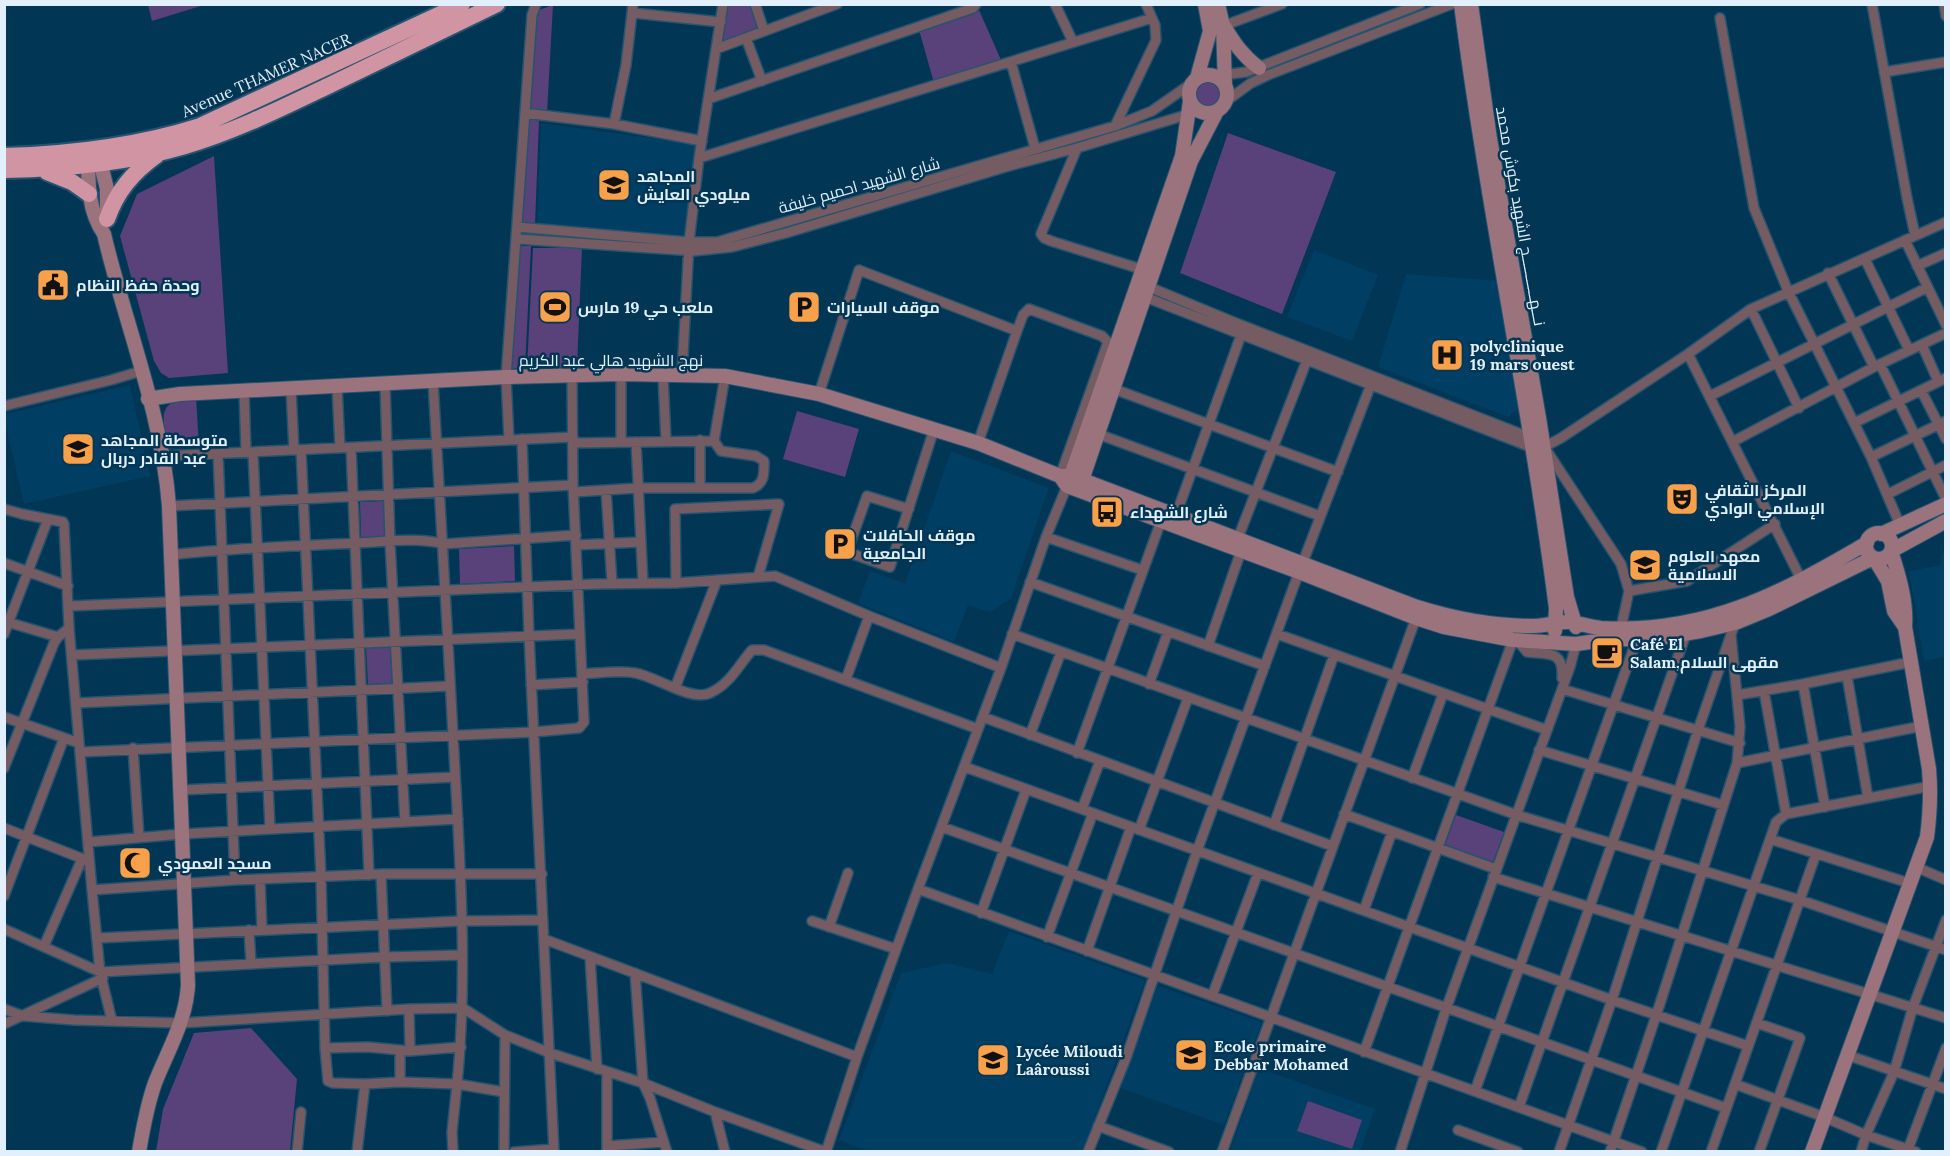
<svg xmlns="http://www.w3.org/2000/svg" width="1950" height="1156" viewBox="0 0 1950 1156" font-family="Lora,Cairo,serif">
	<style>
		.built { fill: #003e63 }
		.green { fill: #594179 }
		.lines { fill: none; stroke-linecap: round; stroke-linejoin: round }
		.street-casing { stroke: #255470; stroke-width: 12 }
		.secondary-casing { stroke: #255470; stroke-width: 16 }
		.highway-casing { stroke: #255470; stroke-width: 20 }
		.street { stroke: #755c62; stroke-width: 9 }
		.secondary { stroke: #9a737d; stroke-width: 14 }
		.highway { stroke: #d094a3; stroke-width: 16 }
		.labels { text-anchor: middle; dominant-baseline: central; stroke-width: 5; stroke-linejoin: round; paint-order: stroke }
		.street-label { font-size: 16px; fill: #e1f0fc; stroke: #013655 }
		.poi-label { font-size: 16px; font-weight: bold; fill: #e1f0fc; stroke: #013655; text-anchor: start }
	</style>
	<rect width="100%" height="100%" fill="#013655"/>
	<path class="built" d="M541 123 696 144 684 236 537 225Z
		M1314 250 1378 275 1352 341 1287 317Z
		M1406 274 1500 281 1521 407 1508 417 1378 367Z
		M130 385 150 476 24 504 5 423V414Z
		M951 451 1049 488 1011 598 990 612 968 605 954 642 858 603 870 571 905 583Z
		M1945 551V657L1924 661 1909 571 1941 565V554Z
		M1009 931 1145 980 1083 1151 871 1152 839 1140 901 973 947 963 992 974Z
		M1158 986 1262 1022 1224 1125 1120 1088Z
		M1259 1068 1375 1109 1360 1151 1230 1152Z"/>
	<path class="green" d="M148 5V4L204 5 152 21Z
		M553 5 547 113 529 112 536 11Z
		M724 5H754L762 30 722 45Z
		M979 10 1001 60 934 83 919 30Z
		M1195 93a13 13 0 1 1 26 0a13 13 0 1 1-26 0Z
		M526 119 539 120 535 225 520 224Z
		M1228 133 1336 172 1282 314 1180 273Z
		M214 156 228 373 169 378 161 373 154 361 120 236 137 194Z
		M518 246H531L525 368 510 369Z
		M533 248H582L577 367 527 369Z
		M196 396 199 447 169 449C162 416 155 401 196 396Z
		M797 411 859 429 845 477 783 459Z
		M384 501 386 537 361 539 360 502Z
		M514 546 515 581 460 584 459 549Z
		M390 646 392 683 368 685 366 648Z
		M1456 815 1504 832 1493 862 1445 845Z
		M251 1028 297 1079 290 1151H156L163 1109 194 1033Z
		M1308 1101 1362 1120 1352 1149 1297 1131Z"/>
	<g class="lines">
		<g class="street-casing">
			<path id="street" d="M755 4 764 31
				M1055 4 1073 42
				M1872 4 1907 198 1915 235
				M1944 4 1946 16
				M633 13 721 22
				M1720 18 1754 208 1788 291 1871 457 1900 525
				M1223 26 1282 4
				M746 38 762 81
				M716 49 837 4
				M1011 62 1035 148
				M1884 72 1946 62
				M1215 76 1246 72 1420 4
				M708 99 973 8 976 4
				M1225 102 1251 83 1268 75 1452 4
				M525 113 614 124 702 141
				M614 124 626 65 633 4
				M1115 126 1156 40 1155 25 1146 4
				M1077 148 1041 234 1044 238 1051 241 1144 270
				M699 158 1152 18
				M517 227 689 242H717L1115 126 1152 111 1192 83
				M517 239 694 251 732 247 786 233 1009 166 1077 148 1199 111
				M1905 240 1946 325
				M1865 259 1909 350
				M1917 266 1946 253
				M1828 273 1874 367
				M1149 287 1231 321 1534 439
				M1145 297 1533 448 1544 447 1561 438 1688 354
				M1751 309 1799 408
				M1017 331 1023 315 1029 309 1102 336 1108 342 1060 476
				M1922 345 1938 381
				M1880 364 1946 499
				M621 374V442
				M663 375 666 441
				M682 375 689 242 699 158 723 4
				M385 384 390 542 405 822
				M337 386 340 448
				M291 389 294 450
				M1114 389 1338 472
				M244 390 246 452
				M1921 390 1946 439
				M819 394 859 270 1017 331 978 443
				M1710 396 1926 288
				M4 406 111 380 141 371
				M1854 423 1946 378
				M1098 434 1320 516
				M522 439 529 636 554 1152
				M509 440 506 377 532 15 536 4
				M700 440V488
				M1734 441 1874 367 1946 333
				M636 442 643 583
				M573 443 714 441
				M351 448 369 875
				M301 450 321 877 325 1048 328 1081 333 1083 365 1084
				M1547 451 1621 564 1629 591 1621 628
				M253 452 270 829
				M218 453 235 880
				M162 456 573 437
				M1871 457 1946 421
				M606 490 612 583
				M574 492 638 488H753C765 483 764 473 764 461L756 456 721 451 714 441 725 376
				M1888 494 1946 465
				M169 506 573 485
				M4 509 22 514 63 522 64 524 69 628 92 890 100 972 112 1021
				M909 509 867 496 847 552 890 567 934 429
				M1176 515 1241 335
				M1046 537 1142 570
				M1238 538 1307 360
				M576 545 641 542
				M170 555C232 548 295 546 357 543 385 542 417 537 444 544L576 535
				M1303 562 1373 379
				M4 563 68 586
				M1802 581 1688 354 1751 309 1946 222
				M1030 582 1265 666
				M676 583 675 509 779 504 758 577
				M1629 591 1687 581 1775 524
				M69 606 596 584 676 583 775 576 869 616 1001 668
				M4 621 58 637
				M4 634 48 519
				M1012 634 1517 815 1800 900 1946 950
				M1277 634 1547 730
				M1517 640 1527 652C1549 655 1564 650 1562 678
				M1208 646 1241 551
				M72 655 580 634
				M583 674C600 673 618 670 635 673 655 676 691 702 710 693 730 684 738 666 752 650H764L978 729
				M1847 676 1868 798
				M846 679 869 616
				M1149 684 1168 632
				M1803 684 1825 807
				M531 685 583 682
				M675 688 717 580
				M1562 689 1740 743
				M1764 691 1786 814
				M1737 695 1803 684 1911 662
				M76 703 450 686
				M4 717 79 743
				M983 717 1332 846
				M1030 735 1061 652
				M133 748 139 837
				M1539 750 1723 805
				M81 752 534 732 579 728 584 722 573 485 572 376
				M1077 753 1161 521
				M1737 763 1922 726
				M965 767 1612 1000 1748 1046
				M4 768 54 643 58 637 69 628
				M1412 778 1443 694
				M181 790 455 777
				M1082 809 1100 761
				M1344 814 1496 869
				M1274 825 1334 655
				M942 827 1726 1108
				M4 828 86 860
				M1139 830 1188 698
				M1770 839 1909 883
				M89 842 182 834 458 819
				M1916 867 1946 880
				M381 874 387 1011
				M1493 877 1946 1018
				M260 880 262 930
				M918 889 1642 1152
				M92 890 235 880 381 874H542
				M4 896 64 738
				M1364 910 1392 832
				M981 913 1026 790
				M812 921 896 949
				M829 927 848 873
				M4 929 100 972 384 957 462 955
				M249 930 251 964
				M1047 937 1093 813
				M98 938 461 921 543 920
				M544 939 857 1057
				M44 946 82 859
				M1087 951 1131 827
				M590 957 597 1069
				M635 973 643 1083 650 1098 667 1152
				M1212 996 1258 873
				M4 1009 23 1016 74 1020 181 1023 409 1009 463 1008 505 1035 550 1053 643 1083 715 1112 826 1152
				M409 1009 410 1051
				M1757 1023 1800 1038 1759 1152
				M4 1024 103 978
				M325 1048 368 1047 410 1051 461 1047
				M1364 1052 1513 640
				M1847 1055 1946 1089
				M400 1082V1051
				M1735 1084 1824 1117 1866 1135 1916 1152
				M1475 1091 1637 639
				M1519 1107 1686 634
				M715 1112 725 1152
				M1098 1126 1169 1152
				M1458 1130 1518 1152
				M607 1146 664 1142
				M297 1152 301 1112
				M357 1152 365 1084 400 1082 457 1084C468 974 460 863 454 753 447 629 441 505 433 381
				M453 1152 452 1132 457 1084 504 1092
				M504 1152 505 1035
				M514 1152 553 1149
				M607 1152V1072
				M826 1152 857 1057 918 889 1001 668 1046 537 1067 486
				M1088 1152 1126 1058 1197 851 1299 572
				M1222 1152 1416 618
				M1400 1152 1446 1009 1570 667 1576 644
				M1559 1152 1612 1000 1698 730 1735 623
				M1610 1152 1656 1016 1737 763 1740 727 1731 635
				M1661 1152 1776 822 1786 814 1931 786
				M1711 1152 1816 854
				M1861 1152 1866 1135 1894 1072 1913 1007 1946 920
				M1907 1152 1946 1048"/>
		</g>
		<g class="secondary-casing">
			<path id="secondary" d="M1218 4 1223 26 1225 84
				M1461 4C1487 207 1530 406 1556 608L1555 631
				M1471 4 1490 139 1539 418 1567 597 1576 627
				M1224 26C1234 43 1243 56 1259 68
				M1189 94a19 19 0 1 1 38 0a19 19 0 1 1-38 0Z
				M1197 78 1210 31 1205 4
				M98 153 107 189V214
				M88 155C88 182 88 211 104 234 125 324 162 413 169 506L188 985C186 1021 168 1050 155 1083 147 1105 143 1128 139 1152
				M148 399 180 394 506 377 621 374 725 376 819 394 978 443 1060 476H1072L1417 607C1455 619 1493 626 1533 626 1546 626 1558 621 1570 622 1580 623 1590 627 1601 628 1705 634 1780 594 1867 543
				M1060 476 1067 486 1299 572 1416 618 1444 627 1513 640 1576 644 1604 640 1659 638 1701 631 1735 623 1769 609 1873 558
				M1068 484 1182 156 1190 101
				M1079 489 1191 161 1217 111
				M1866 546a13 13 0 1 1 26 0a13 13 0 1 1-26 0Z
				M1881 534 1946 504
				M1891 551 1946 521
				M1874 558 1888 581 1894 611 1905 627
				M1812 1152 1927 837C1930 814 1931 792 1929 769L1905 627C1907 602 1899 576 1891 551"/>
		</g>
		<g class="highway-casing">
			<path id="highway" d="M4 156C70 154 137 146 200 126L462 4
				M4 170C65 169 127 163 185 146 236 131 284 107 332 84 387 57 442 31 497 4
				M47 172 72 182 89 194
				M107 219C117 191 132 173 157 155"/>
		</g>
		<use href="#street" class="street"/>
		<use href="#secondary" class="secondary"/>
		<use href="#highway" class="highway"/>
	</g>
	<defs>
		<g id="school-square" transform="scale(1.725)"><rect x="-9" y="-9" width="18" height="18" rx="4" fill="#f8a14a" stroke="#013655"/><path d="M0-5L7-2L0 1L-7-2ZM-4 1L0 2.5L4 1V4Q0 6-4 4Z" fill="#111"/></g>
		<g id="civic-square" transform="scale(1.725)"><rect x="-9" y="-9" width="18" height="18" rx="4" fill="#f8a14a" stroke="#013655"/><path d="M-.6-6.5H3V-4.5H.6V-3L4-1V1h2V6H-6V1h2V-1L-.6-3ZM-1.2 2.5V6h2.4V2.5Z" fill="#111"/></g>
		<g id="stadium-square" transform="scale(1.725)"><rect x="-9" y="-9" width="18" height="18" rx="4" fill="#f8a14a" stroke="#013655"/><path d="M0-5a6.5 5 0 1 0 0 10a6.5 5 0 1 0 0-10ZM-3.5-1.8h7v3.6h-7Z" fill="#111"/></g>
		<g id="parking-square" transform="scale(1.725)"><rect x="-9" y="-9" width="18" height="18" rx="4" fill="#f8a14a" stroke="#013655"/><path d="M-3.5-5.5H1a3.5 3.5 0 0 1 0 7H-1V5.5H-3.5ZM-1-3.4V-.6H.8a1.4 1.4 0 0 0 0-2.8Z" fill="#111"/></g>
		<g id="hospital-square" transform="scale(1.725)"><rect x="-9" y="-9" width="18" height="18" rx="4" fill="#f8a14a" stroke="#013655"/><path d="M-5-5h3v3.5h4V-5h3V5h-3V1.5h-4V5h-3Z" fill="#111"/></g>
		<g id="theatre-square" transform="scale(1.725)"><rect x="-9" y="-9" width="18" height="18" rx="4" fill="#f8a14a" stroke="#013655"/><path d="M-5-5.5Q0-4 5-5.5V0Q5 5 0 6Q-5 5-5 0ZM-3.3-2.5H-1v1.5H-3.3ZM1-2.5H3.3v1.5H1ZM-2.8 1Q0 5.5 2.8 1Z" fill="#111"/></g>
		<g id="bus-square" transform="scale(1.725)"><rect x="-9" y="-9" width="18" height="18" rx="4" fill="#f8a14a" stroke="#013655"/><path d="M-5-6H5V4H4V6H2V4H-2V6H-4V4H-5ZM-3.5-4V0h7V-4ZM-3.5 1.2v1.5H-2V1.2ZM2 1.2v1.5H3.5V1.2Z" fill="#111"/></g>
		<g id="cafe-square" transform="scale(1.725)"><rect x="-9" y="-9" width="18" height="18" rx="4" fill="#f8a14a" stroke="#013655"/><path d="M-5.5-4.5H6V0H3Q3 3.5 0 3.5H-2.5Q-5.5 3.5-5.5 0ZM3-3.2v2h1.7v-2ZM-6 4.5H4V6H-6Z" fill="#111"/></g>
		<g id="mosque-square" transform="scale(1.725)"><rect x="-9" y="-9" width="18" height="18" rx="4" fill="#f8a14a" stroke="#013655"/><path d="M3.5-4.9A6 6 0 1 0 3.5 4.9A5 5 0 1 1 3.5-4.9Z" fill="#111"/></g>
	</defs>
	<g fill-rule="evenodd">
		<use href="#school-square" x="614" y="185"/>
		<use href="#civic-square" x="53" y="285"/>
		<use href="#stadium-square" x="555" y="307"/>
		<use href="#parking-square" x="804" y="307"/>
		<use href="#hospital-square" x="1447" y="355"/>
		<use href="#school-square" x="78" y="449"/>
		<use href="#theatre-square" x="1682" y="499"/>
		<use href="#bus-square" x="1107" y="512"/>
		<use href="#parking-square" x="840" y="544"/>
		<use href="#school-square" x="1645" y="565"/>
		<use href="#cafe-square" x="1607" y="653"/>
		<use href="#mosque-square" x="135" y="863"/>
		<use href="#school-square" x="1191" y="1055"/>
		<use href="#school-square" x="993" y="1060"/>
	</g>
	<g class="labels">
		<g class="street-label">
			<text transform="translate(266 75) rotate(-24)">Avenue THAMER NACER</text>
			<text transform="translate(859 185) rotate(-16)">شارع الشهيد احميم خليفة</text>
			<text transform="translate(1521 216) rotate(80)">نـــهـــــــــــج الشهيد بكوش محمد</text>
			<text x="611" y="360">نهج الشهيد هالي عبد الكريم</text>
		</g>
		<g class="poi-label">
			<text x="637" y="176">المجاهد<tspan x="637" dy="18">ميلودي العايش</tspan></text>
			<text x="76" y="285">وحدة حفظ النظام</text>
			<text x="578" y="307">ملعب حي 19 مارس</text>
			<text x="827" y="307">موقف السيارات</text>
			<text x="1470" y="346">polyclinique<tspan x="1470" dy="18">19 mars ouest</tspan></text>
			<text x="101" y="440">متوسطة المجاهد<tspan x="101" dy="18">عبد القادر دربال</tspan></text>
			<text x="1705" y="490">المركز الثقافي<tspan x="1705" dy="18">الإسلامي الوادي</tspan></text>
			<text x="1130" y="512">شارع الشهداء</text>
			<text x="863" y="535">موقف الحافلات<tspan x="863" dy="18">الجامعية</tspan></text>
			<text x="1668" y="556">معهد العلوم<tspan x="1668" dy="18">الاسلامية</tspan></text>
			<text x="1630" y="644">Café El<tspan x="1630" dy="18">Salam,مقهى السلام</tspan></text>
			<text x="158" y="863">مسجد العمودي</text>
			<text x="1214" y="1046">Ecole primaire<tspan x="1214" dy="18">Debbar Mohamed</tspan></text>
			<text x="1016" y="1051">Lycée Miloudi<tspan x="1016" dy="18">Laâroussi</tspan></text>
		</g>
	</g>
	<rect width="1950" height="1156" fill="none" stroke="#e1f0fc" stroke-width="12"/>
</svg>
